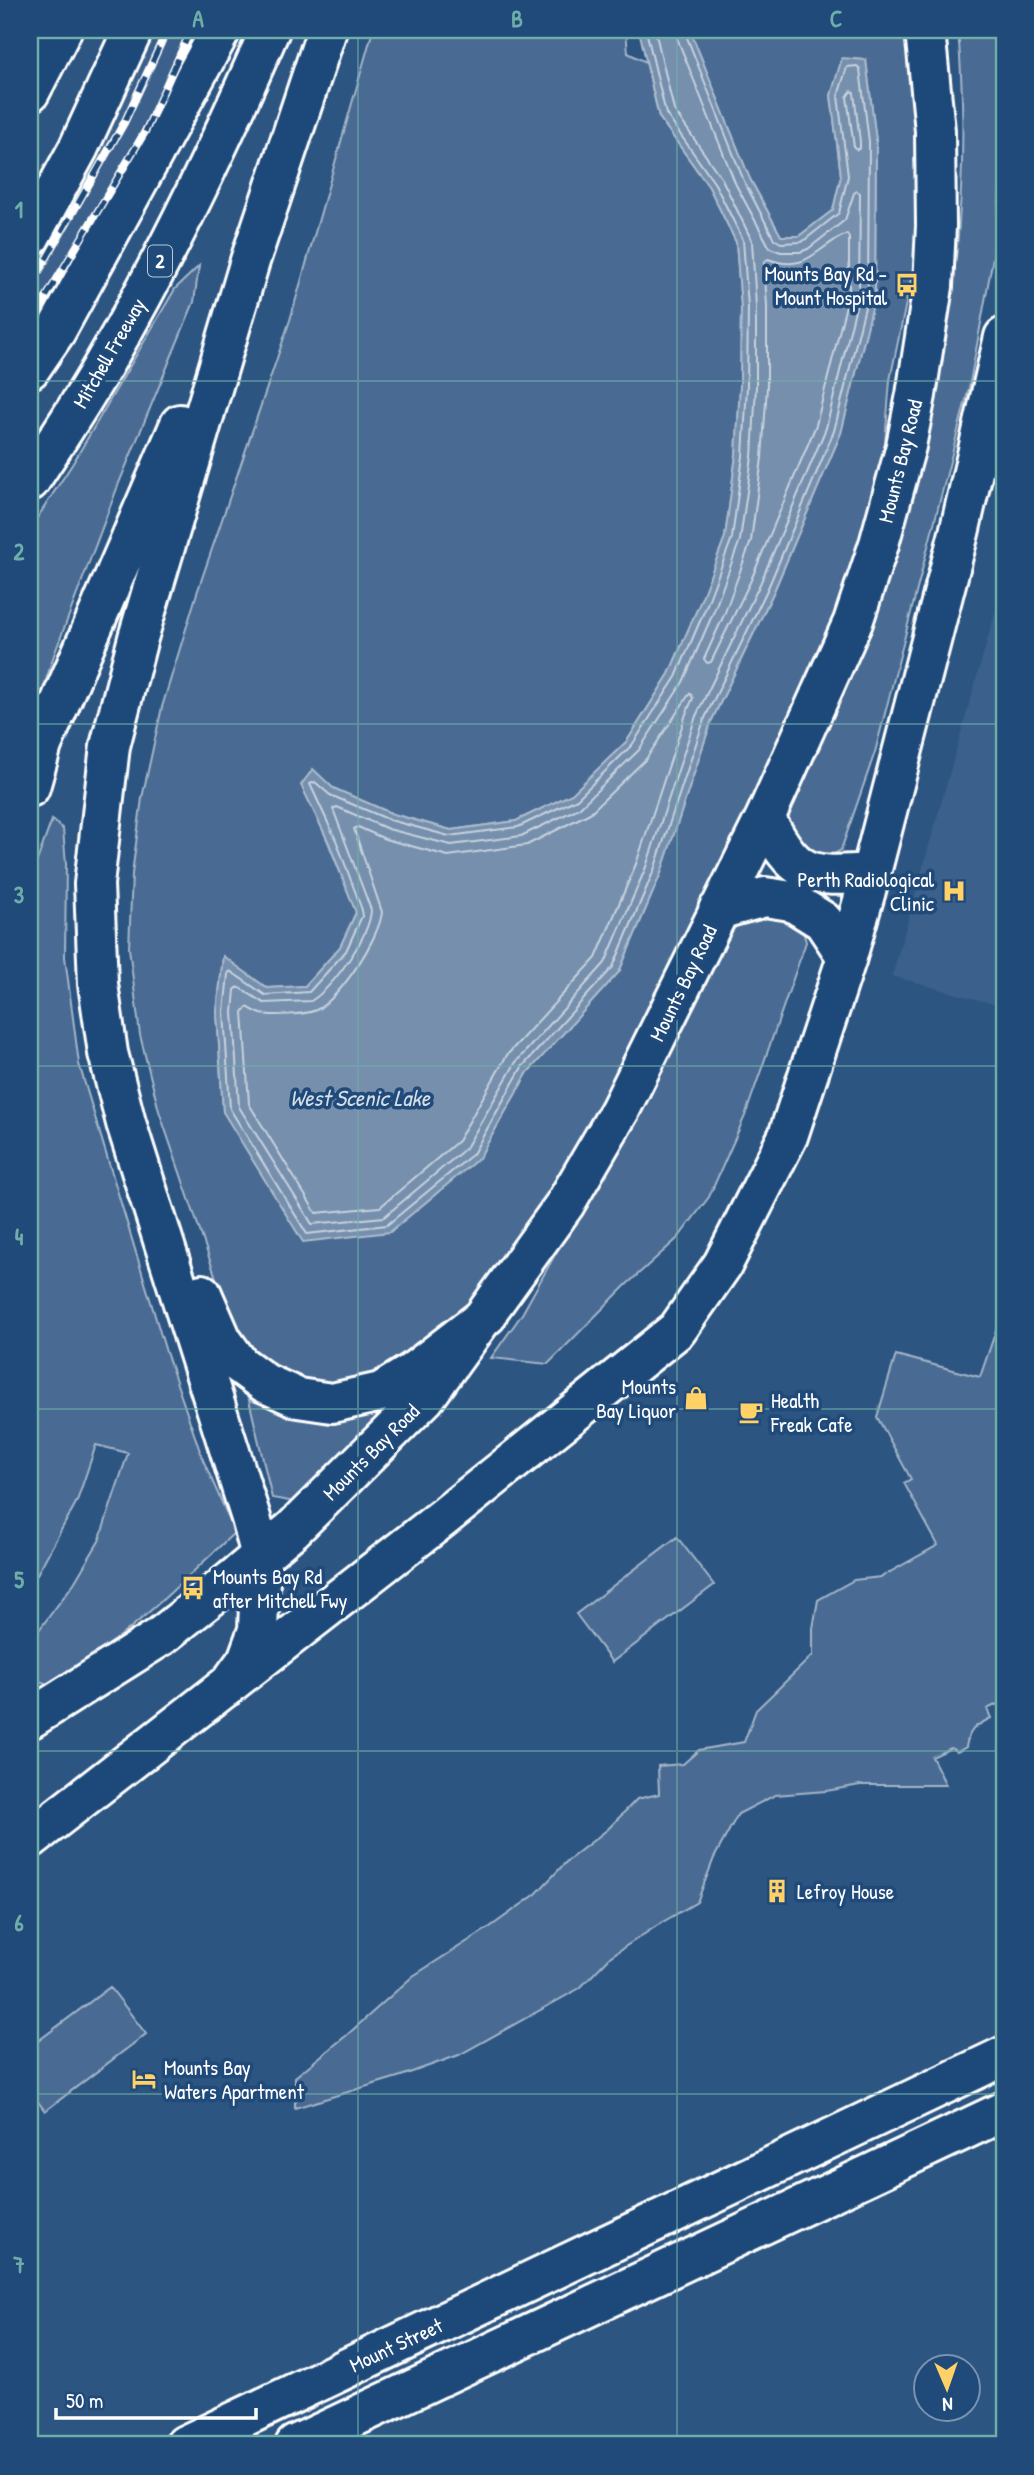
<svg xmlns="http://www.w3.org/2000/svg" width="1034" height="2475" viewBox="0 0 1034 2475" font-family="'Patrick Hand',sans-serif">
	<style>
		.built { fill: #3b618b }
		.green { fill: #486b92; stroke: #a4b5c8; stroke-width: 2 }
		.water { fill: #748fad; stroke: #acbcce; stroke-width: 2 }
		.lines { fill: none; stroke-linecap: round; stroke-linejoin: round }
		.shore { stroke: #c7d2de; stroke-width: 2 }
		.minor-casing { stroke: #fff; stroke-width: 44 }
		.major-casing { stroke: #fff; stroke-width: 44 }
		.highway-casing { stroke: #fff; stroke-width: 44 }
		.minor { stroke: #1f4a7a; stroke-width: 38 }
		.major { stroke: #1f4a7a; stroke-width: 38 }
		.highway { stroke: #1f4a7a; stroke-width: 38 }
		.rail-casing { stroke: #fff; stroke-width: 8 }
		.rail { stroke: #1f4a7a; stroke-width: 5; stroke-dasharray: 16; stroke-linecap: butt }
		.grid { fill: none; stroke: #6fada8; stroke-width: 2; stroke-opacity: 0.55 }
		.labels { text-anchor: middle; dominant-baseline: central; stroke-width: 7; stroke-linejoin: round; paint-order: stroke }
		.shield { fill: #1f4a7a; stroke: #bcc9d7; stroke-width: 2 }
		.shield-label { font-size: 19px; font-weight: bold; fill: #fff }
		.poi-label { font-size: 21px; fill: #fff; stroke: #1f4a7a; text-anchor: start }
		.street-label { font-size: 21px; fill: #fff; stroke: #1f4a7a }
		.water-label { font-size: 23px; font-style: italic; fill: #d5dde6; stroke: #1f4a7a }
		.neatline { fill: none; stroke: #6fada8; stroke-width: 2.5 }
		.grid-label { font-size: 23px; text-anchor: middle; font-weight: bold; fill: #6fada8 }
	</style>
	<rect width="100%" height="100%" fill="#2c5582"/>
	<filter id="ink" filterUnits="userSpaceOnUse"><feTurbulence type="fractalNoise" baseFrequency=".0143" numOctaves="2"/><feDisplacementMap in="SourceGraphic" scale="14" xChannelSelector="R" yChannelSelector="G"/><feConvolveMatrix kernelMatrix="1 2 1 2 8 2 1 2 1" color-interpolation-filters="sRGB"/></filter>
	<g filter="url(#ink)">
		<path class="built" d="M151 30H209L30 352V271L67 204Z
			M1004 581V1007L892 976Z"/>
		<path class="green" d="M373 30H626L628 53 646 62 659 117 709 187 736 242 741 307 740 386 736 455 725 537 699 605 669 674 627 741 572 794 516 821 451 830 393 814 333 788 312 770 318 817 356 912 340 947 305 986 267 988 223 957 217 1012 223 1112 479 1158 528 1072 619 972 661 873 711 722 774 591 841 433 875 296 876 141 866 60 831 95 841 176 833 210 799 236H781L750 179 690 30H915L922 148 916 255 890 380 883 469 850 576 799 699 688 935 651 1003 583 1143 518 1249 457 1324 357 1384 323 1385 284 1374 257 1357 230 1319 159 1111 140 1035 129 948 132 874 142 798 162 707 197 593 290 320Z
			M958 30H1004V139L996 241 969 388 875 752 841 850 825 859 803 855 786 829 788 807C835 698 886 590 918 476 925 453 928 428 933 404 959 281 969 155 958 30Z
			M199 266 194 302 119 483 54 655 30 730V529L73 463 175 289Z
			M52 820 63 829 66 864 65 957 79 1064 166 1352 203 1460 235 1532C177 1587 120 1644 51 1685L30 1678V1642L74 1583 99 1541 128 1453 96 1445 77 1501 30 1587V880Z
			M762 911 801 924 806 942 745 1116 709 1197 678 1238 625 1286 548 1364 491 1358 522 1314 616 1145 721 946 738 924Z
			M1004 1307V1701L987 1709 991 1718C975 1726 969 1729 966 1747L957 1752 951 1748 932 1757 946 1785H860L826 1791 775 1795 738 1814 714 1858 697 1902 661 1923 611 1956 580 1988 459 2055 401 2076 295 2108V2077L347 2035 413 1976 490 1927 536 1894 567 1861 608 1829 637 1799 659 1794 658 1766 683 1764 699 1750 744 1742 756 1710 813 1655V1628L818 1600 854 1580 881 1577 938 1545 904 1483 911 1479 877 1417 896 1355 980 1377Z
			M409 1389 295 1502 272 1498 249 1400 296 1414Z
			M677 1537 714 1585 612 1662 576 1614Z
			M110 1987 146 2034 45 2111 30 2091V2047Z"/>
		<path class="water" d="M639 30H690L750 179 781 236H799L833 210 841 176 831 95 842 58 866 60 876 141 875 296 841 433 774 591 711 722 661 873 619 972 528 1072 479 1158 390 1232 303 1242 223 1112 217 1012 223 956 267 988 305 986 340 947 356 913 329 843 301 785 313 769 333 788 393 814 451 830 516 821 572 794 627 741 669 674 699 605 725 537 736 455 740 386 741 307 736 242 709 187 659 117Z"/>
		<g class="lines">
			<path class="shore" d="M646 30 666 114 715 184 743 240 748 307 747 386 743 456 732 538 706 607 676 677 632 745 577 799 518 827 449 836 390 820 330 795 315 782 310 784 336 840 362 910V916L346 951 309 992 265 995 230 971 228 974 224 1012 230 1109 307 1234 387 1225 473 1154 522 1067 613 967 654 870 704 720 768 588 834 431 868 295 869 142 860 69 857 66 847 67 838 96 848 176 839 213 802 242 781 243 774 239 744 181 684 30
				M655 30 674 110 722 179 752 241 756 307V386L752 457 740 540 714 611 683 682 639 750 579 808 521 836 451 845 388 829 337 807 333 809 371 910C370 936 333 987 311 1001L264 1003 238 987 235 990 233 1012 239 1107 312 1224 384 1217 466 1148 516 1062 605 963 646 867 696 716 760 584 826 428 859 294 860 193 857 191 854 193 845 220 808 249 800 252H781L770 248 736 185 677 38 676 30
				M851 91 854 93 860 142V148L857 150 854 147 847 97Z
				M847 234 849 238V293L816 425 751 580 711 662 707 663 704 659 724 615 751 541 762 458 767 387V306L764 262 768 259C809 274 816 246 847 234Z
				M690 693 693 698 686 714 636 864 596 958 507 1055 458 1141 380 1207 316 1213 249 1104 243 1012 247 1007C251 1009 256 1012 261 1014 272 1016 306 1015 316 1010 339 1000 380 937 382 912L354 829 358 827 385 839 448 856 527 845 590 813 646 759Z"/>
			<g class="minor-casing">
				<path id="minor" d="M185 2445 1004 2056
					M295 2445 1004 2111"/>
			</g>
			<g class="major-casing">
				<path id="major" d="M765 818C796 876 806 878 871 873
					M718 910 765 897 791 901 823 921 847 957
					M30 1719 160 1637 232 1580 292 1530 425 1398 565 1204 620 1110 765 818 853 622 879 544 906 446 916 395 933 286 936 226 935 131 925 30
					M30 1839 444 1517 677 1330 723 1264 788 1136 847 957 871 873 959 533 1004 337"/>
			</g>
			<g class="highway-casing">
				<path id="highway" d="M30 92 62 30
					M30 237 78 149 133 30
					M30 369 56 331 221 30
					M30 481C57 440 85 398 109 355 170 250 222 140 270 30
					M30 787 42 745 180 424
					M202 1294 222 1340 239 1364 265 1383 298 1398 332 1403 381 1392 413 1372 487 1315
					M228 1686 247 1660 258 1630 261 1556 251 1518 126 1123 108 1053 98 984 94 884 110 746 138 638 250 261 327 30"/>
			</g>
			<use href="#minor" class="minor"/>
			<use href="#major" class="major"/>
			<use href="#highway" class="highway"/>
			<g class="rail-casing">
				<path id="rail" d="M30 287 124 123 167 30
					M30 324 145 132 191 30"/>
			</g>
			<use href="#rail" class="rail"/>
		</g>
	</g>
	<path class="grid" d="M358 30V2445M677 30V2445M30 381H1004M30 724H1004M30 1066H1004M30 1409H1004M30 1751H1004M30 2094H1004"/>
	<defs>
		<g id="bus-bare" transform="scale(1.89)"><path d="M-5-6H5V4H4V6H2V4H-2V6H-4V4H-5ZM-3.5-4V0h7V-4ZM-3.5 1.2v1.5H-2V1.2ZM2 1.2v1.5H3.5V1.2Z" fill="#ffd166" stroke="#1f4a7a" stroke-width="2.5" paint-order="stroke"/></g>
		<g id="hospital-bare" transform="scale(1.89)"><path d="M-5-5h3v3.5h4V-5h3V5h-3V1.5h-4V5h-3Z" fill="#ffd166" stroke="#1f4a7a" stroke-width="2.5" paint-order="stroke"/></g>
		<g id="shop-bare" transform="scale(1.89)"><path d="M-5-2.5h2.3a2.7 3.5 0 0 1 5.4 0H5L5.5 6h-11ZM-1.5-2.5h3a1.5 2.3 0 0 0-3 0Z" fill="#ffd166" stroke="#1f4a7a" stroke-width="2.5" paint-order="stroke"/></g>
		<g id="cafe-bare" transform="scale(1.89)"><path d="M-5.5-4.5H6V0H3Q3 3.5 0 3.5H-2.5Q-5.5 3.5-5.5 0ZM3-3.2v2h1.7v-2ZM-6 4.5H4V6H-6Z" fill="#ffd166" stroke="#1f4a7a" stroke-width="2.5" paint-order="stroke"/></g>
		<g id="building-bare" transform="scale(1.89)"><path d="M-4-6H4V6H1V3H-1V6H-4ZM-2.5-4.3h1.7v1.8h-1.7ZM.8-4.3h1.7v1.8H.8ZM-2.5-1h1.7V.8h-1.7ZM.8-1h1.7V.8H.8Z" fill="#ffd166" stroke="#1f4a7a" stroke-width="2.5" paint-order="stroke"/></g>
		<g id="hotel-bare" transform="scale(1.89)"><path d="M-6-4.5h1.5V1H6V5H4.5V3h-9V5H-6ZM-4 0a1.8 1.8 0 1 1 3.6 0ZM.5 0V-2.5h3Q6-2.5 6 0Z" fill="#ffd166" stroke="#1f4a7a" stroke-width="2.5" paint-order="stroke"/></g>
	</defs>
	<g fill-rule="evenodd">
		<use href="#bus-bare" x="907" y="285"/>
		<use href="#hospital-bare" x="954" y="891"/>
		<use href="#shop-bare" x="696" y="1398"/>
		<use href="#cafe-bare" x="751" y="1412"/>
		<use href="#bus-bare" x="193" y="1588"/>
		<use href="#building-bare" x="777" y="1891"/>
		<use href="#hotel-bare" x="144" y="2079"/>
	</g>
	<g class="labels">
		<rect class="shield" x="148" y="245.5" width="24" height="31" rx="5"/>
		<g class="shield-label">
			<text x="160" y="261">2</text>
		</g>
		<g class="poi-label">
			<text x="887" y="273" text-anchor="end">Mounts Bay Rd -<tspan x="887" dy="24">Mount Hospital</tspan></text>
			<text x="934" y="879" text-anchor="end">Perth Radiological<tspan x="934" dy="24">Clinic</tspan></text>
			<text x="676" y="1386" text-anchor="end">Mounts<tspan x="676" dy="24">Bay Liquor</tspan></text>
			<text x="771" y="1400">Health<tspan x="771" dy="24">Freak Cafe</tspan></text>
			<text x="213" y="1576">Mounts Bay Rd<tspan x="213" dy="24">after Mitchell Fwy</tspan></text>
			<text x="797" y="1891">Lefroy House</text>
			<text x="164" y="2067">Mounts Bay<tspan x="164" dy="24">Waters Apartment</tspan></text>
		</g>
		<g class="street-label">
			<text transform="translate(109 353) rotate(-60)">Mitchell Freeway</text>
			<text transform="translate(900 461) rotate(-76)">Mounts Bay Road</text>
			<text transform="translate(683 983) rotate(-64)">Mounts Bay Road</text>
			<text transform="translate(371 1452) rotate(-45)">Mounts Bay Road</text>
			<text transform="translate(396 2345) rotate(-25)">Mount Street</text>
		</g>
		<g class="water-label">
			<text x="360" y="1097">West Scenic Lake</text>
		</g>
	</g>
	<rect width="1034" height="2475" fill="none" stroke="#1f4a7a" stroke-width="77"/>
	<g transform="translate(947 2388) rotate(178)"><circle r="33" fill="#1f4a7a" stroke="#7992af" stroke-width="2"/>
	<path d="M0-5L12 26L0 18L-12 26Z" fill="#ffd166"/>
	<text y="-10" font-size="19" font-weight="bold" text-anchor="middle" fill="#ffffff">N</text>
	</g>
	<path d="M56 2408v10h200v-10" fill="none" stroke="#ffffff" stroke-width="3.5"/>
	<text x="66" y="2408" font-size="21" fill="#ffffff" stroke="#1f4a7a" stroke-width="5" paint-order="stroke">50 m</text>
	<rect x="38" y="38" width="958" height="2398" class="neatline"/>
	<g class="grid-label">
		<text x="198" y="27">A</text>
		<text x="517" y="27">B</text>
		<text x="836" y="27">C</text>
		<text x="19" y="218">1</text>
		<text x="19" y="560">2</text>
		<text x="19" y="903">3</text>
		<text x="19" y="1245">4</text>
		<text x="19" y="1588">5</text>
		<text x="19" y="1931">6</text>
		<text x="19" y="2273">7</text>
	</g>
</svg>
